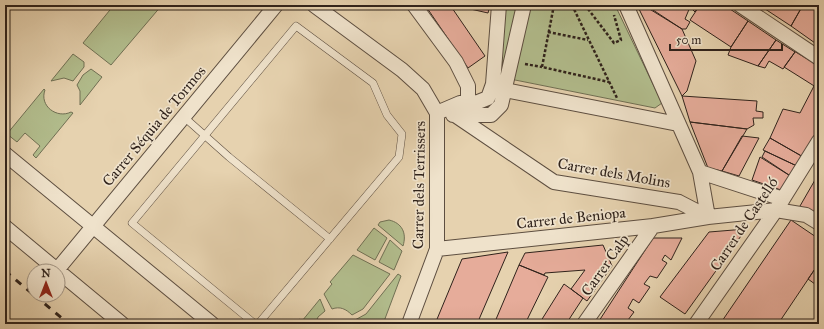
<svg xmlns="http://www.w3.org/2000/svg" width="824" height="329" viewBox="0 0 824 329" font-family="'IM FELL Great Primer',serif">
	<style>
		.green { fill: #b2bd8d; stroke: #707054 }
		.building { fill: #e6ac9a; stroke: #2f221b }
		.lines { fill: none; stroke-linecap: round; stroke-linejoin: round }
		.lane-casing { stroke: #5d4e40; stroke-width: 8 }
		.street-casing { stroke: #5d4e40; stroke-width: 16 }
		.path { stroke: #2f221b; stroke-width: 2.5; stroke-dasharray: 3 2; stroke-linecap: butt }
		.lane { stroke: #efe2cb; stroke-width: 7 }
		.street { stroke: #efe2cb; stroke-width: 14 }
		.rail { stroke: #2f221b; stroke-width: 3; stroke-dasharray: 7 7; stroke-linecap: butt }
		.labels { text-anchor: middle; dominant-baseline: central; stroke-width: 3.5; stroke-linejoin: round; paint-order: stroke }
		.street-label { font-size: 15px; fill: #2f221b; stroke: #efe2cb }
	</style>
	<rect width="100%" height="100%" fill="#e6d2af"/>
	<filter id="stains"><feTurbulence type="fractalNoise" baseFrequency=".005" numOctaves="4"/><feColorMatrix values="0 0 0 0 .2 0 0 0 0 .09 0 0 0 0 .02 0 0 0 .5 -.17"/></filter>
	<radialGradient id="worn" r=".72"><stop offset=".6" stop-color="#630" stop-opacity="0"/><stop offset="1" stop-color="#630" stop-opacity=".3"/></radialGradient>
	<path class="green" d="M114 5H162L111 65 83 43Z
		M502 5H615L662 103 655 108 500 77Z
		M73 54 84 62V67L73 81 64 78 51 81Z
		M91 69 102 77 80 105V91L77 85 83 75Z
		M44 89 45 90C39 106 57 119 71 112L73 113 36 158 33 155 40 146 25 133 17 142 7 134Z
		M389 220C402 223 407 233 403 246L378 225 380 222Z
		M374 228 387 238 375 260 357 250Z
		M390 240 402 251 394 270 379 262Z
		M353 255 390 274 363 309 352 315C346 309 340 306 332 309L324 294 332 284 330 282Z
		M398 274 401 276 383 324H355V320L366 314Z
		M320 299 325 311 318 317 315 324H295L299 319 302 321Z"/>
	<path class="building" d="M425 5H450L485 56 468 68Z
		M453 5H490L488 13Z
		M637 5H643L682 29 696 61 687 91 682 96Z
		M657 5H699L695 12 690 7 685 19 690 22 686 29H682L653 10Z
		M700 5H724L748 21 731 47 690 20Z
		M759 5H803L791 26Z
		M803 5H819V37L815 43 791 26Z
		M748 21 776 40 758 66 728 55 731 47Z
		M819 37V46L815 43Z
		M776 40 795 52 783 69 769 61 765 68 758 66Z
		M794 51 819 66V89L784 67 795 52Z
		M814 86 819 89V131L805 158 770 138 783 109 800 113Z
		M682 96 757 101 756 111 763 112V118H753L754 125 747 129 690 122Z
		M690 122 747 129 722 171 708 168Z
		M742 136 759 138 739 176 722 171Z
		M770 138 805 158 799 167 763 150Z
		M765 151 799 167 792 177 762 157Z
		M760 157 792 177 781 190 752 180Z
		M819 173V219L800 206Z
		M791 220 819 239V263L778 324H720Z
		M746 229 685 314 660 297 709 232Z
		M653 238H682L671 260 665 255 662 260 667 263 657 278 650 276 644 284 650 287 639 303 633 299 628 308 634 312 625 324 617 323 616 324H597Z
		M603 245 612 266 587 301 571 289 585 270 545 273 544 275 519 265 525 253Z
		M508 252 477 324H435L462 259Z
		M819 263V287L808 279Z
		M519 265 548 277 525 324H494Z
		M564 284 583 298 566 324H539Z"/>
	<g class="lines">
		<g class="lane-casing">
			<path id="lane" d="M184 117 229 157 330 239
				M255 324 132 223 296 26 373 83 387 115 402 134 399 157 258 324"/>
		</g>
		<g class="street-casing">
			<path id="street" d="M314 5 402 70 423 89 437 113V249L409 324
				M414 5 456 62 468 86V102
				M740 5 819 58
				M505 90 678 124
				M439 112 460 103 478 102 488 98 493 84 499 5
				M453 115H491L501 105 524 5
				M455 115 554 182 679 202 708 217 776 210 806 215 819 223
				M5 154 212 324
				M700 172 783 199
				M5 227 122 324
				M437 249 653 226 708 217 700 172 626 5
				M57 270 276 5
				M584 324 653 226
				M696 324 776 210 819 141"/>
		</g>
		<path class="path" d="M554 5 542 67 609 82
			M572 5 617 98
			M585 5 614 43 621 40 614 15
			M548 32 588 40
			M525 64 542 67"/>
		<use href="#lane" class="lane"/>
		<use href="#street" class="street"/>
		<path class="rail" d="M5 271 34 295
			M34 295 69 324"/>
	</g>
	<g class="labels">
		<g class="street-label">
			<text transform="translate(154 126) rotate(-50)">Carrer Séquia de Tormos</text>
			<text transform="translate(614 173) rotate(10)">Carrer dels Molins</text>
			<text transform="translate(419 185) rotate(-89)">Carrer dels Terrissers</text>
			<text transform="translate(571 218) rotate(-6)">Carrer de Beniopa</text>
			<text transform="translate(744 224) rotate(-56)">Carrer de Castelló</text>
			<text transform="translate(605 265) rotate(-55)">Carrer Calp</text>
		</g>
	</g>
	<rect width="824" height="329" fill="none" stroke="#e6d2af" stroke-width="20"/>
	<rect x="6" y="6" width="812" height="317" fill="none" stroke="#2f221b" stroke-width="2"/>
	<rect x="10" y="10" width="804" height="309" fill="none" stroke="#2f221b"/>
	<g transform="translate(46 283)"><circle r="19" fill="#efe2cb" stroke="#a29585"/>
	<path d="M0-3L7 15L0 10L-7 15Z" fill="#8f2418"/>
	<text y="-6" font-size="11" font-weight="bold" text-anchor="middle" fill="#2f221b">N</text>
	</g>
	<path d="M670 44v6h112v-6" fill="none" stroke="#2f221b" stroke-width="2"/>
	<text x="676" y="44" font-size="12" fill="#2f221b" stroke="#efe2cb" stroke-width="3" paint-order="stroke">50 m</text>
	<rect width="100%" height="100%" filter="url(#stains)"/>
	<rect width="100%" height="100%" fill="url(#worn)"/>
</svg>
